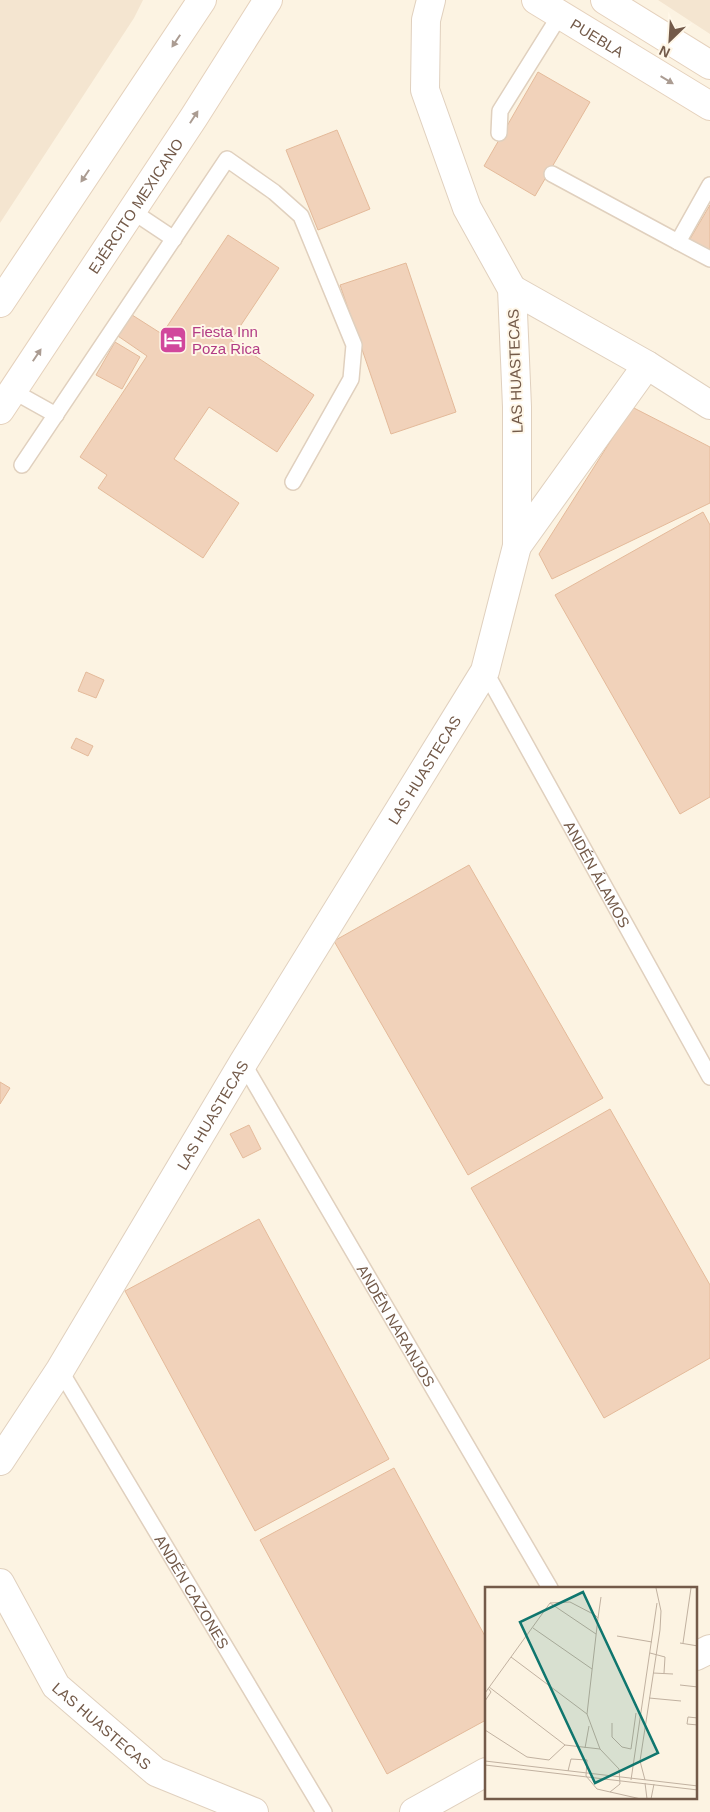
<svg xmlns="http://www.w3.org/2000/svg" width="710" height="1812" viewBox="0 0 710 1812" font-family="Helvetica,sans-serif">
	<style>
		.residential { fill: #f4e5d0 }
		.building { fill: #f1d2ba; stroke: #e4ba9a }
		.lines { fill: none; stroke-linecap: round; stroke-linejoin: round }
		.lane-casing { stroke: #e0d0be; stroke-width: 18 }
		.street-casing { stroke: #e0d0be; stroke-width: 30 }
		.secondary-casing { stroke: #e5d1bc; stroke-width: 30 }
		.lane { stroke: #fff; stroke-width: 15 }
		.street { stroke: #fff; stroke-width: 28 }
		.secondary { stroke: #fff; stroke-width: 28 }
		.oneway { fill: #ab9c92 }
		.labels { text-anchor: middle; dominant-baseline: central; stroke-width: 4; stroke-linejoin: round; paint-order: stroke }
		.street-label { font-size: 15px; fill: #735a49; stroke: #fff7e8 }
		.hotel-label { font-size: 15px; fill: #b23c85; stroke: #fff7e8; text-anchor: start }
		.inset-road { fill: none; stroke: #c1b1a0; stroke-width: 1 }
		.view { fill: #0f766e; fill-opacity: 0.15; stroke: #0f766e; stroke-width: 2.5 }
		.inset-edge { fill: none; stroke: #735a49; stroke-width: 2.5 }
	</style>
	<rect width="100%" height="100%" fill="#fcf3e2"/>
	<path class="residential" d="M0 0H143L134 18 0 223Z
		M658 0H710V34Z"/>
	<path class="building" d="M538 72 590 102 535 196 484 166Z
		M337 130 370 209 318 230 286 150Z
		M710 205V258L687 244Z
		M228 235 279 268 231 340 314 395 277 452 209 407 174 459 239 503 203 558 98 488 107 475 80 457 147 356 115 334 129 313 162 334Z
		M406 263 456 412 391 434 340 285Z
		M115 342 140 357 122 389 96 375Z
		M632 407 710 447V503L552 579 539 554Z
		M703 512 710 525V797L680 814 555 595Z
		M86 672 104 680 96 698 78 691Z
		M76 738 93 746 88 756 71 748Z
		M469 865 603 1098 468 1175 334 941Z
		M0 1082 10 1088 0 1104Z
		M610 1109 710 1285V1358L604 1418 471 1188Z
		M249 1125 261 1149 243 1158 230 1134Z
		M259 1219 389 1459 255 1531 125 1291Z
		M394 1468 486 1638V1720L387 1774 260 1540Z"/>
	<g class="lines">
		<g class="lane-casing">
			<g id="lane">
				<path d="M499 133 500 111 560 15"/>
				<path d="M552 174 678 242"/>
				<path d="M710 185 678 242 710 259"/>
				<path d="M132 211 174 239"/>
				<path d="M13 391 56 415"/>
				<path d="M22 465 227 159 274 192 301 216 354 345 351 379 293 482"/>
				<path id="s1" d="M485 671 710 1077"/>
				<path id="s2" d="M243 1063 550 1588"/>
				<path id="s3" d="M60 1370 324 1812"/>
			</g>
		</g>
		<g class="street-casing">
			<g id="street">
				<path d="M512 289 647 365 710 405"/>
				<path d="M517 546 647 365"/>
				<path id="s4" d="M0 1461 60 1370 243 1063 485 671 517 546V407L512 289 467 208 425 90 426 20 431 0"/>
				<path id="s5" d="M0 1583 56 1686 156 1772 254 1812"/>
				<path d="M696 1656 710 1649"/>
				<path d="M414 1812 486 1772"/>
			</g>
		</g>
		<g class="secondary-casing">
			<g id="secondary">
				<path id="s6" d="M536 0 710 106"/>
				<path d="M605 0 710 65"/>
				<path d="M0 303 202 0"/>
				<path id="s7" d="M0 410 194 117 268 0"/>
			</g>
		</g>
		<use href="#lane" class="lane"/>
		<use href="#street" class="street"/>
		<use href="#secondary" class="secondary"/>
	</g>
	<defs><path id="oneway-solid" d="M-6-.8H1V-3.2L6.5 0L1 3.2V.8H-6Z" transform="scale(1.25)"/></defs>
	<g class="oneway">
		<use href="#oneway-solid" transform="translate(176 41) rotate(124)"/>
		<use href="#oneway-solid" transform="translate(667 80) rotate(31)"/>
		<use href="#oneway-solid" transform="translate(194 117) rotate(-57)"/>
		<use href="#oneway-solid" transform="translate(85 176) rotate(124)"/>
		<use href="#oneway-solid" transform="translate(37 355) rotate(-56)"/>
	</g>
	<defs>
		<g id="hotel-square" transform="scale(1.4375)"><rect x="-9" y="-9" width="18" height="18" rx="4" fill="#d1479c" stroke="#fff7e8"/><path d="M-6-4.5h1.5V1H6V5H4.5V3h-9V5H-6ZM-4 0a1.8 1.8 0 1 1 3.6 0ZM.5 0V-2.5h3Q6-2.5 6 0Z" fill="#fff"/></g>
	</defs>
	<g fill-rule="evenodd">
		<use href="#hotel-square" x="173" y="340"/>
	</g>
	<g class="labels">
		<g class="street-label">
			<text stroke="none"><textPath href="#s6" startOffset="72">PUEBLA</textPath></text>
			<text stroke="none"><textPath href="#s7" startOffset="245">EJÉRCITO MEXICANO</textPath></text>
			<text transform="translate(515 371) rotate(-92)">LAS HUASTECAS</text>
			<text stroke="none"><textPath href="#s4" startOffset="811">LAS HUASTECAS</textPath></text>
			<text stroke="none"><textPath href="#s1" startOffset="232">ANDÉN ÁLAMOS</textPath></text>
			<text stroke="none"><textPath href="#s4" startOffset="406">LAS HUASTECAS</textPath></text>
			<text stroke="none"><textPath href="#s2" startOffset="304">ANDÉN NARANJOS</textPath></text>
			<text stroke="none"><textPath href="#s3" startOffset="258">ANDÉN CAZONES</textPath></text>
			<text stroke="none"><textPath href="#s5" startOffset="178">LAS HUASTECAS</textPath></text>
		</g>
		<g class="hotel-label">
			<text x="192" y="331">Fiesta Inn<tspan x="192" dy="17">Poza Rica</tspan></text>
		</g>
	</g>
	<g transform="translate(485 1587)">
		<rect width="212" height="212" fill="#fcf3e2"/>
		<path class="inset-road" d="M65 16 111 47M113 31 116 10M48 41 107 82M132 49 167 55M195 56 213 59M198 56 206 1M165 66 180 70 179 86M26 70 102 127M168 86 188 87M195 98 213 100M4 100 80 158 115 162M0 106 65 16 85 15 110 28 113 31 102 127 115 162 134 182 135 197 125 205M164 111 196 114M0 114 6 105 3 101M213 131 203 130 202 137 213 138M127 136V150L137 160 146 162 151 126M0 143 42 170 64 173 80 158M100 161 104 139M0 174 213 199M0 178 213 203M83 184 86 172 102 173 101 189 112 202 156 212M146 193 172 16M160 193 155 174 175 43 176 24 171 1M160 196 162 212M166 212 169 197"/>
		<path class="view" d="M98 5 173 166 110 196 35 35Z"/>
		<rect width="212" height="212" class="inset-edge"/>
	</g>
	<g transform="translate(670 40) rotate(205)" stroke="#fff7e8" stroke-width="4" paint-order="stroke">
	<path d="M0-4L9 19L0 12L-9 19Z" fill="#735a49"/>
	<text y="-8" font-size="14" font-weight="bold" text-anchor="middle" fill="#735a49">N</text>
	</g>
</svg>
